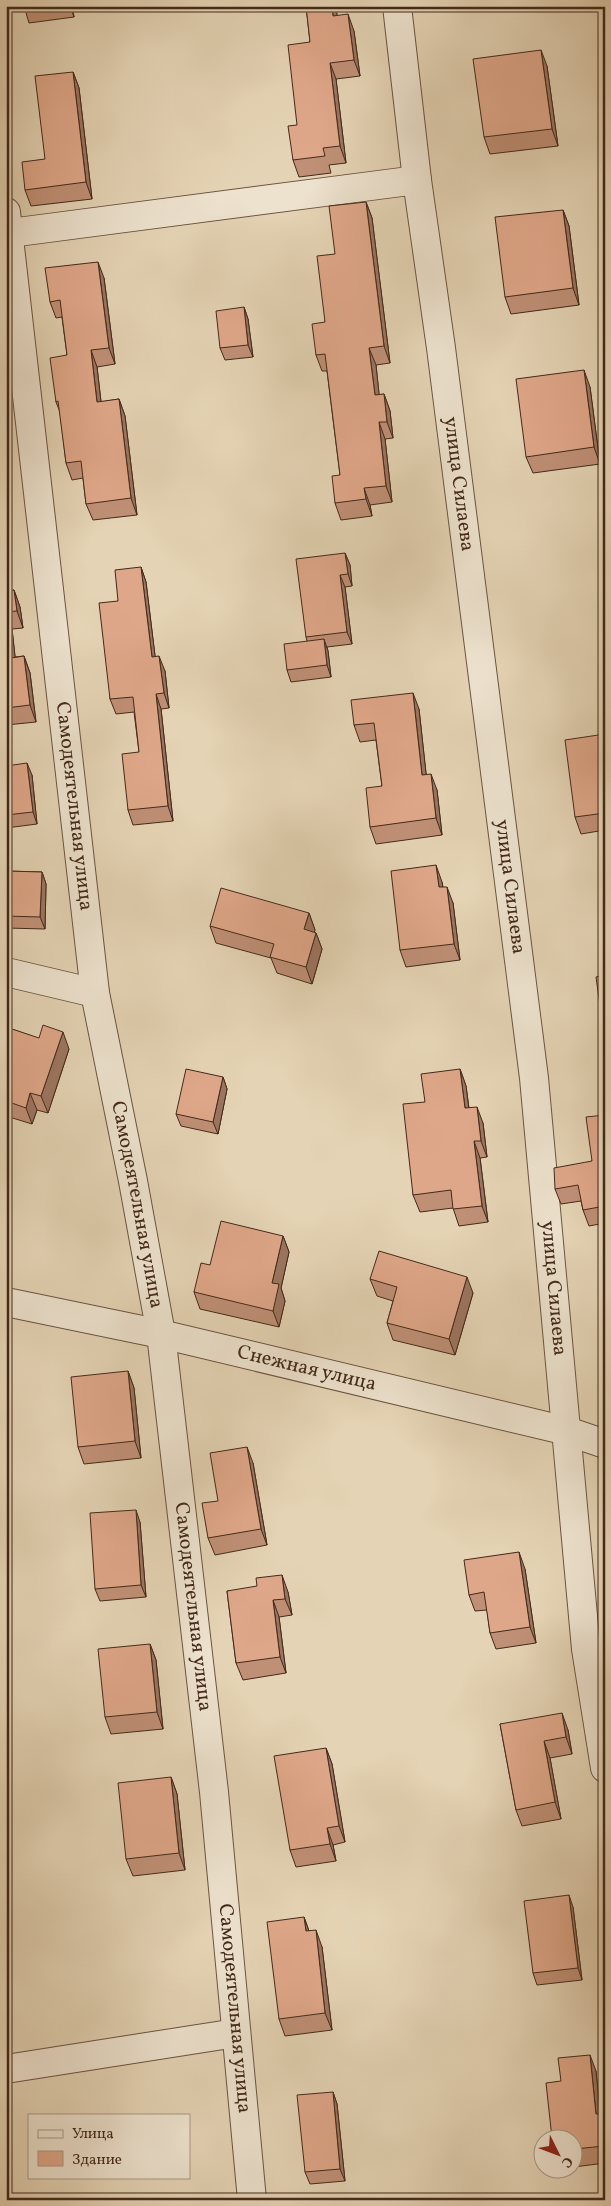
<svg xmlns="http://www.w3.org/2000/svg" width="611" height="2206" viewBox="0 0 611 2206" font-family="Vollkorn,serif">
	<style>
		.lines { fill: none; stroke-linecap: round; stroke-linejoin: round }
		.minor-casing { stroke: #6b5440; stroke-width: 30 }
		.minor { stroke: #ede2ce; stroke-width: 28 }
		.wall { fill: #c09076; stroke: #43291a }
		.shaded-wall { fill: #9c7560; stroke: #43291a }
		.building { fill: #dfa789; stroke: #43291a }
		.labels { text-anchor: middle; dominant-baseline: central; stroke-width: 4.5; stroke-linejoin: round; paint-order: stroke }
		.street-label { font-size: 20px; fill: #43291a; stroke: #ede2ce }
	</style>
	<rect width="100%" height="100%" fill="#e4d3b4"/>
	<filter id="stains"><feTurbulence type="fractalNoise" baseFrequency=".004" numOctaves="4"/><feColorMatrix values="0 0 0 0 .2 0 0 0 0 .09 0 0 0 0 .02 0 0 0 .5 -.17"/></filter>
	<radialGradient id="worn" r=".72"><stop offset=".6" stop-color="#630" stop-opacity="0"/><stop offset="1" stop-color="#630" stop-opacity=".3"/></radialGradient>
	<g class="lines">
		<g class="minor-casing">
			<g id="minor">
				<path id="s1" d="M397 6 417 180 441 348 534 1078 586 1649 605 1768"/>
				<path id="s2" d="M6 212 95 993 133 1181 161 1334 214 1792 252 2200"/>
				<path d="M10 233 417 180"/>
				<path d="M6 972 95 993"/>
				<path id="s3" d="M6 1302 161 1334 567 1431 605 1444"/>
				<path d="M6 2069 236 2033"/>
			</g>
		</g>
		<use href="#minor" class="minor"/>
	</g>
	<path class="wall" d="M24 6H72L74 17 29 23Z
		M306 6H336L337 16 354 31 360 76 336 79 346 163 329 165 331 173 299 177 293 160 310 42Z
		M547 66 558 146 490 154 484 137Z
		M73 72 79 88 92 199 31 206 25 190 45 159Z
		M366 202 372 218 390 363 376 365 379 395 384 394 390 411 393 438 385 439 392 502 370 505 372 516 341 520 335 503 340 475 327 371H322L316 355 325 322 335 254Z
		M563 210 569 226 579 305 511 314 505 297Z
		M104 278 115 364 97 367 101 402 119 399 125 416 137 515 93 520 86 504 83 478 72 480 66 463 60 412 56 402 67 355 62 317 56 318 50 302Z
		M244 307 248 319 253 357 225 360 220 348Z
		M590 387 600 464 533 473 526 457Z
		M345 553 350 565 352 586 345 587 352 644 327 647 328 651 331 677 291 682 287 670 307 641 306 637Z
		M141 567 146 582 155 656 165 671 169 708 161 709 173 821 133 825 128 810 139 752 134 712 116 714 110 699 118 601Z
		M14 590 20 607 23 628 12 629 15 657 24 656 30 673 36 722 6 725V591Z
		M419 709 426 774 437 790 442 835 376 844 370 827 382 786 376 740 360 742 354 725Z
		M605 734V830L581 834 575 817Z
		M6 766 32 775 37 824 6 828Z
		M6 871 42 872 46 884 45 929 6 928Z
		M442 882 443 887 453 903 460 960 406 967 400 950Z
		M309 913 315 930 314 932 316 933 322 949 312 984 277 973 271 958 216 943 210 926Z
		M6 1027 69 1049 48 1113 37 1110 32 1124 6 1116Z
		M460 1069 466 1086 469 1108 483 1123 487 1157 480 1158 488 1222 459 1226 453 1208 420 1212 413 1195 425 1102Z
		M223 1077 227 1089 218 1134 181 1126 176 1114Z
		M605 1115V1223L589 1226 583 1210 581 1201 561 1204 555 1189 592 1161Z
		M283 1236 289 1252 281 1288 285 1301 279 1327 200 1309 194 1292 210 1265Z
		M370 1279 473 1293 455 1355 393 1340 387 1323 393 1301 377 1296Z
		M128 1371 134 1388 141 1458 84 1464 78 1447Z
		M253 1463 267 1545 215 1555 208 1538Z
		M140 1522 146 1597 100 1601 95 1589Z
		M525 1569 536 1643 496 1649 490 1633 487 1610 475 1611 469 1595Z
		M227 1591 288 1592 292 1615 279 1617 286 1673 243 1680 236 1663Z
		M150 1644 156 1660 163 1729 111 1734 105 1717Z
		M500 1724 568 1730 572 1754 550 1758 561 1819 522 1826 516 1810Z
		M326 1748 332 1764 345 1842 333 1845 336 1861 296 1867 290 1850Z
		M171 1777 177 1794 185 1870 133 1876 126 1859Z
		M573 1907 582 1980 537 1985 533 1973Z
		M304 1917 309 1931 322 1947 332 2030 285 2036 279 2019Z
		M596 2071 600 2114H605V2163L574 2167V2138L561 2081Z
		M333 2092 337 2104 345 2181 310 2184 305 2172Z"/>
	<path class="shaded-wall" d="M70 6H72L74 17Z
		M332 6H336L339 33 333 16Z
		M348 14 354 31 360 76 354 60Z
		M541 50 547 66 558 146 552 129Z
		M330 63 336 79 346 163 340 146Z
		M73 72 79 88 92 199 86 182Z
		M366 202 372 218 390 363 384 346Z
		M563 210 569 226 579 305 573 288Z
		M98 262 104 278 115 364 109 348Z
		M244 307 248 319 253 357 248 345Z
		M369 348 376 365 381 412 375 395Z
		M91 350 97 367 103 419 97 402Z
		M584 370 590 387 600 464 594 447Z
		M384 394 390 411 393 438 387 422Z
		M119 399 125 416 137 515 131 498Z
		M379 422 385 439 392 502 386 486Z
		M364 488 370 505 372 516 366 499Z
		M345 553 350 565 352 586 348 574Z
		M141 567 146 582 157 672 152 657Z
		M340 575 345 587 352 644 347 632Z
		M14 590 20 607 23 628 17 611Z
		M6 613 12 629 17 674 11 658Z
		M324 639 328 651 331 677 327 665Z
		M24 656 30 673 36 722 30 705Z
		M159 656 165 671 169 708 164 693Z
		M413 693 419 709 428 791 422 775Z
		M156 694 161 709 173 821 168 806Z
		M27 763 32 775 37 824 33 812Z
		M431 774 437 790 442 835 436 818Z
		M436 865 442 882 445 904 439 887Z
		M42 872 46 884 45 929 40 917Z
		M447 887 453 903 460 960 454 944Z
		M309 913 315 930 310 946 304 929Z
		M316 933 322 949 312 984 306 967Z
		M63 1032 69 1049 48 1113 41 1096Z
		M460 1069 466 1086 471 1125 465 1108Z
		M223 1077 227 1089 218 1134 213 1122Z
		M30 1093 37 1110 32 1124 26 1108Z
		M477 1107 483 1123 487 1157 481 1141Z
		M474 1141 480 1158 488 1222 482 1206Z
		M283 1236 289 1252 281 1288 285 1301 279 1327 273 1311 272 1283Z
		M467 1277 473 1293 455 1355 449 1339Z
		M128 1371 134 1388 141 1458 135 1441Z
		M247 1447 253 1463 267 1545 261 1529Z
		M136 1510 140 1522 146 1597 141 1585Z
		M519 1552 525 1569 536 1643 530 1627Z
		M282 1575 288 1592 292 1615 285 1599Z
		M273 1600 279 1617 286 1673 280 1657Z
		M150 1644 156 1660 163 1729 157 1712Z
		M562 1713 568 1730 572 1754 566 1737Z
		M544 1741 550 1758 561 1819 555 1802Z
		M326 1748 332 1764 345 1842 339 1826Z
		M171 1777 177 1794 185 1870 179 1853Z
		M327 1828 333 1845 336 1861 330 1844Z
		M569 1895 573 1907 582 1980 578 1968Z
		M304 1917 310 1934 306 1931Z
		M316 1930 322 1947 332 2030 325 2013Z
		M590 2055 596 2071 602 2131 596 2114Z
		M333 2092 337 2104 345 2181 340 2169Z"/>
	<path class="building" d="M306 6H332L333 16 348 14 354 60 330 63 340 146 323 148 325 156 293 160 288 126 297 125 288 45 310 42Z
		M541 50 552 129 484 137 473 59Z
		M73 72 86 182 25 190 22 162 45 159 35 76Z
		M366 202 384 346 369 348 375 395 384 394 387 422H379L386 486 364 488 366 499 335 503 332 476 340 475 325 354 316 355 312 324 325 322 317 256 335 254 329 206Z
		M563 210 573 288 505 297 495 217Z
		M98 262 109 348 91 350 97 402 119 399 131 498 86 504 81 461 66 463 58 401 56 402 50 358 67 355 60 300 50 302 45 268Z
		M244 307 248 345 220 348 216 311Z
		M584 370 594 447 526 457 516 379Z
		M345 553 348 574 340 575 347 632 306 637 296 559Z
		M141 567 152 657 159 656 164 693 156 694 168 806 128 810 122 754 139 752 133 697 110 699 99 603 118 601 115 570Z
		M14 590 17 611 6 612V591Z
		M6 616 11 658 24 656 30 705 6 708Z
		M324 639 327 665 287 670 284 644Z
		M413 693 422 775 431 774 436 818 370 827 366 788 382 786 374 723 354 725 351 700Z
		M605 734V813L575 817 565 740Z
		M27 763 33 812 6 815V766Z
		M436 865 439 887H447L454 944 400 950 391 871Z
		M6 871 42 872 40 917 6 916Z
		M221 888 309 913 304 929 316 933 306 967 270 957 274 944 210 926Z
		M605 975V1042L596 977Z
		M43 1025 63 1032 41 1096 30 1093 26 1108 6 1101V1027L39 1038Z
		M186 1069 223 1077 213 1122 176 1114Z
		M460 1069 465 1108 477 1107 481 1141H474L482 1206 453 1209 451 1190 413 1195 403 1104 425 1102 421 1074Z
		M605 1115V1206L583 1210 578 1185 555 1189 554 1168 592 1161 586 1117Z
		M221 1221 283 1236 272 1283 279 1284 273 1311 194 1292 201 1263 210 1265Z
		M379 1251 467 1277 449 1339 387 1323 397 1287 370 1279Z
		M128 1371 135 1441 78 1447 71 1377Z
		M247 1447 261 1529 208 1538 202 1503 218 1501 210 1453Z
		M136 1510 141 1585 95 1589 90 1513Z
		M519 1552 530 1627 490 1633 484 1592 469 1595 464 1560Z
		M282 1575 285 1599 273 1600 280 1657 236 1663 227 1591 257 1586 256 1578Z
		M150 1644 157 1712 105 1717 98 1649Z
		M562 1713 566 1737 544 1741 555 1802 516 1810 500 1724Z
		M326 1748 339 1826 327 1828 330 1844 290 1850 274 1756Z
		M171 1777 179 1853 126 1859 118 1783Z
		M569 1895 578 1968 533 1973 524 1901Z
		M304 1917 306 1931 316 1930 325 2013 279 2019 267 1922Z
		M590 2055 596 2114H605V2146L574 2149V2138H552L546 2083 561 2081 558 2058Z
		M333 2092 340 2169 305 2172 297 2095Z"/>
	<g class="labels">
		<g class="street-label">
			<text stroke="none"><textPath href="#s1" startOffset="482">улица Силаева</textPath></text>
			<text stroke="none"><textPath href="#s2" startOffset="598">Самодеятельная улица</textPath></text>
			<text stroke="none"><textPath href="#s1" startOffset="888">улица Силаева</textPath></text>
			<text stroke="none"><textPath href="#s2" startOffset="1002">Самодеятельная улица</textPath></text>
			<text stroke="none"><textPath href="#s1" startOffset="1292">улица Силаева</textPath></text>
			<text stroke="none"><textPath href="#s3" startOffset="308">Снежная улица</textPath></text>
			<text stroke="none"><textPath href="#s2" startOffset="1408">Самодеятельная улица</textPath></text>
			<text stroke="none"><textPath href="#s2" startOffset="1812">Самодеятельная улица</textPath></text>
		</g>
	</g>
	<rect width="611" height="2206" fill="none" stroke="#e4d3b4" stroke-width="25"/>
	<rect x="8" y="8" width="596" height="2191" fill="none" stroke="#43291a" stroke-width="2.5"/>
	<rect x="12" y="12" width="586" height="2181" fill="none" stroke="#43291a"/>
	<rect x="28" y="2114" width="162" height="65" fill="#ede2ce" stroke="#a99886"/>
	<rect x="38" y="2130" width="25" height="8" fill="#ede2ce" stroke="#a99886"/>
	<text x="72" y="2138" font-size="15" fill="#43291a">Улица</text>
	<rect x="38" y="2151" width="25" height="15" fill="#dfa789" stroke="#a99886"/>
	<text x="72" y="2164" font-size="15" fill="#43291a">Здание</text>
	<g transform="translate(558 2154) rotate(132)"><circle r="24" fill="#ede2ce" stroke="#a99886"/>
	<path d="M0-4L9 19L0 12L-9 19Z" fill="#8f2418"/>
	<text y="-8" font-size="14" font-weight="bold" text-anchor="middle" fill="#43291a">С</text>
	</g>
	<rect width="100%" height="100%" filter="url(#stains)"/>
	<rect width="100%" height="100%" fill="url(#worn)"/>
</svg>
